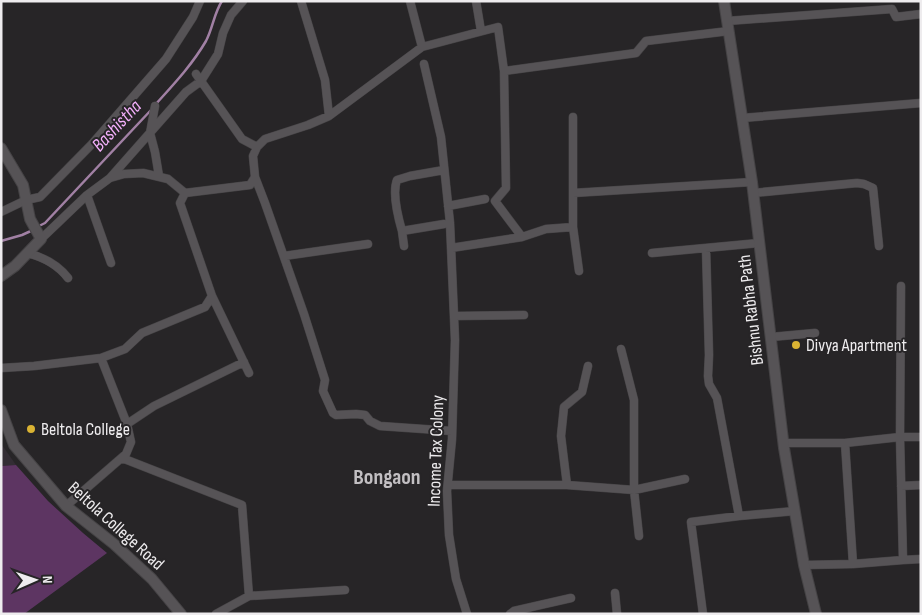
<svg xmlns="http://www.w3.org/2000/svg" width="922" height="615" viewBox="0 0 922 615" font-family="'Sofia Sans Condensed',sans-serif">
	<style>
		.built { fill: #332d34 }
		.green { fill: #5d3562 }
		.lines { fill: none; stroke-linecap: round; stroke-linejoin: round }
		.stream { stroke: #a180a4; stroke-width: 2.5 }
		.minor-casing { stroke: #454345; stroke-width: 9 }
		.tertiary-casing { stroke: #454345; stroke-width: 12 }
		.minor { stroke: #565356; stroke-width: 8 }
		.tertiary { stroke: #565356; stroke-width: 10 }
		.poi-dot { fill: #dab333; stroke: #272527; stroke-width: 2 }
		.labels { text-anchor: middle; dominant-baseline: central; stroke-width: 4; stroke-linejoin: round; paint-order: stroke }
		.street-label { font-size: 18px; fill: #eeecee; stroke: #272527 }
		.poi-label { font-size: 18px; fill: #eeecee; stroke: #272527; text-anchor: start }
		.water-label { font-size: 19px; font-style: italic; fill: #f4b0fc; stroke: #272527 }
		.district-label { font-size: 22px; font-weight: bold; fill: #c2bfc2; stroke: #272527 }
	</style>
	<rect width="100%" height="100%" fill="#272527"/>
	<path class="built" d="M1 444 2 445 16 465 1 466Z"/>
	<path class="green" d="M16 465 48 501 83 533 107 553 24 614H1V466Z"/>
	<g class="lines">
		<path class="stream" d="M155 105C173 85 192 65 206 41 213 28 214 13 222 1
			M37 227 45 223 152 109
			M1 241 22 235 33 230"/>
		<g class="minor-casing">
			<path id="minor" d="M301 1 325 80 329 116
				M410 1 422 47
				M476 1 481 31
				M727 21 892 9 896 17 921 14
				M424 64 441 137 450 223 455 340 452 439 447 491 449 535 456 579 467 614
				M504 71 636 53 646 41 729 31
				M196 74 242 139 257 147
				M155 106 150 133 155 152 159 176
				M742 118 921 103
				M255 177 265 203 304 314 325 380 323 391 333 413 336 415 356 414 365 415 370 421 380 426 452 431
				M110 178 186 92 201 81 218 54 223 33 231 15 243 1
				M573 193 752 182
				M753 193 857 183 864 184 873 188 879 246
				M87 195 111 263
				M448 206 485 199
				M1 212 26 200 40 197 92 144 166 59 193 17 200 1
				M444 224 402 231C398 217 392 193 397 180L410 176 444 170
				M573 227 579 271
				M402 231 404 246
				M41 239 87 195 110 178 124 174 143 173 168 179 185 193
				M451 248 522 237 546 229 573 227V117
				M706 248 709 355 708 376 709 384 717 398 739 516
				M27 253C43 257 58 265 68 278
				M652 253 759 243
				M284 256 368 244
				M212 296 249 373
				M454 316 524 315
				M771 337 815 333
				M621 349 634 400V490L639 536
				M1 368 34 366 101 358 125 349 142 333 205 307 212 296 180 203 185 193 250 185 255 177 253 156 257 147 265 139 308 125 329 116 422 47 498 27 504 71 506 188 495 201 522 237
				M127 424 154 406 244 362
				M784 443H845L900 437H921
				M845 443 853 564
				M122 458 242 505 249 596 216 614
				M448 485H567L634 490 685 479
				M567 485 561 436 564 407 582 392 588 366
				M901 486 921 485
				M66 506 126 454 131 442 127 424 101 358
				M903 560 921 559
				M804 565 853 564 903 560 900 437 901 286
				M615 593 617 614
				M249 596 345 590
				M510 614 514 611 571 598
				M703 614 691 522 739 516 795 511"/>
		</g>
		<g class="tertiary-casing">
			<path id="tertiary" d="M724 1 752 182 784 448 804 565 816 614
				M1 148 23 185 30 219 41 239 15 266 1 276
				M1 410 14 445 66 506 114 544 152 579 181 614"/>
		</g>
		<use href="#minor" class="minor"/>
		<use href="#tertiary" class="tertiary"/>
	</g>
	<g class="poi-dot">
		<circle cx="796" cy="345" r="5"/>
		<circle cx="31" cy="429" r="5"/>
	</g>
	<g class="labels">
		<g class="street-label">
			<text transform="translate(751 310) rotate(-97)">Bishnu Rabha Path</text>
			<text transform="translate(436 451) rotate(-88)">Income Tax Colony</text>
			<text transform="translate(116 526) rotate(42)">Beltola College Road</text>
		</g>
		<g class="poi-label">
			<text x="806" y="345">Divya Apartment</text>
			<text x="41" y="429">Beltola College</text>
		</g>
		<g class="water-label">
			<text transform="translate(117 126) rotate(-47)">Bashistha</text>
		</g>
		<g class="district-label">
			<text x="387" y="477">Bongaon</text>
		</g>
	</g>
	<rect width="922" height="615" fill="none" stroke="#eeecee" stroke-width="5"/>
	<g transform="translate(35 580) rotate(88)" stroke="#272527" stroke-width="4" paint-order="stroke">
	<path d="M0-4L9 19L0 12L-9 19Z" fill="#eeecee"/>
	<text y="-8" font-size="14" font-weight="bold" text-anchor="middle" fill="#eeecee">N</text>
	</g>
</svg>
